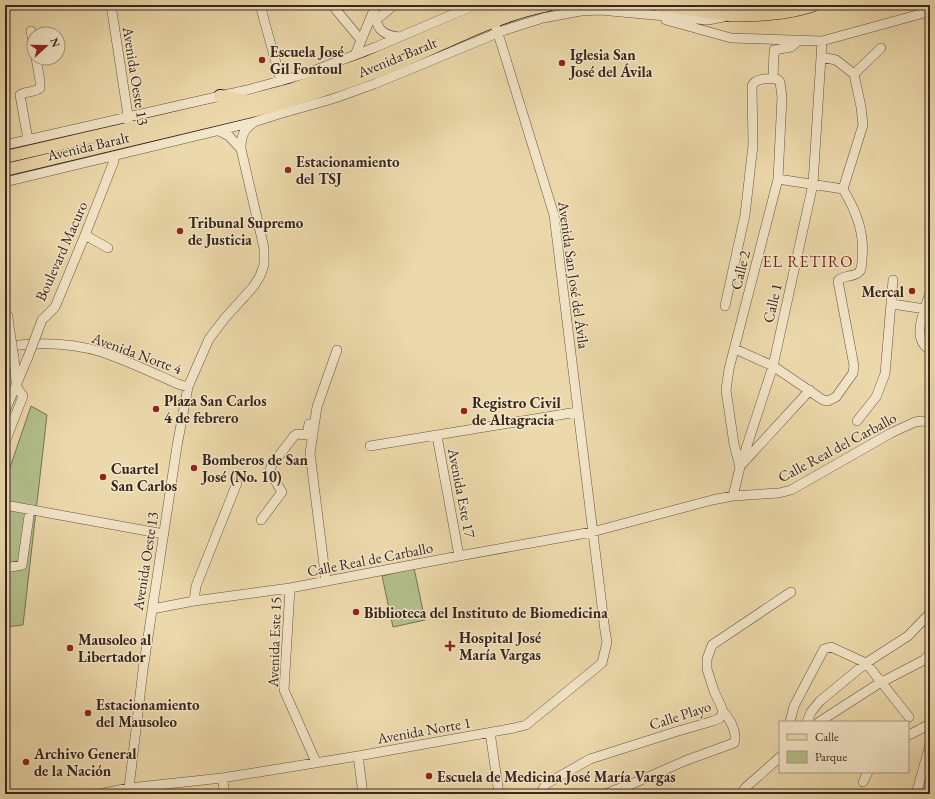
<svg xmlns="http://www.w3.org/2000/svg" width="935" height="799" viewBox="0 0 935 799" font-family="'EB Garamond',serif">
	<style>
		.green { fill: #b3c08c; stroke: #767356 }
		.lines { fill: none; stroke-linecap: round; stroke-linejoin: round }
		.minor-casing { stroke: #655342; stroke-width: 10 }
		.major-casing { stroke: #38261f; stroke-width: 14 }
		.highway-casing { stroke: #38261f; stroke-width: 14 }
		.minor { stroke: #f3e6c8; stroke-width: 9 }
		.major { stroke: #ecd9ab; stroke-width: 12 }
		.highway { stroke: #ecd9ab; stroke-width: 13 }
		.minor-bridge-casing { stroke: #655342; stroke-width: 10; stroke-linecap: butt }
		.minor-bridge { stroke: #f3e6c8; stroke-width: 9 }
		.poi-dot { fill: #8f2418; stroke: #f3e6c8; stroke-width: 1.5 }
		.labels { text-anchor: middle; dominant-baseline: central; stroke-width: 3; stroke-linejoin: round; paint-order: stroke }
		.poi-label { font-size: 15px; font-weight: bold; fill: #38261f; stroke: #f3e6c8; text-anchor: start }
		.street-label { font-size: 15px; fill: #38261f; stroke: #f3e6c8 }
		.neighbourhood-label { font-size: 16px; letter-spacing: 1px; fill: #7a1f14; stroke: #f3e6c8 }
	</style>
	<rect width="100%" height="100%" fill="#ecd9ab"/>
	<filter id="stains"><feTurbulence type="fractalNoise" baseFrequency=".005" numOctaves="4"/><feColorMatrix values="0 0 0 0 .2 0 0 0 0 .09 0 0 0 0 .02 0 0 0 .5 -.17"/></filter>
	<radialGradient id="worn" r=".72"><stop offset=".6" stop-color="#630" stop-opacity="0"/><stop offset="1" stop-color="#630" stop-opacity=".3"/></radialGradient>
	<path class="green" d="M31 406 47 415 23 625 5 627V482Z
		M414 568 425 620 393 627 382 576Z"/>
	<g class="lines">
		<g class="minor-casing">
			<path id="minor" d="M111 5 129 122
				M260 5 281 81
				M332 5 361 40
				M374 9C376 27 380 35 399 37
				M376 20 394 5
				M666 20 731 38 822 41 924 13 930 12
				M31 31 34 46
				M355 55 376 5
				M854 74 881 48
				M773 79 774 50 791 47 799 40
				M219 131 229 136 241 149
				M28 140 20 95C25 91 34 93 40 88V81L36 58
				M5 145 247 90 305 74 376 47 475 5
				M778 179 843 189 863 125 861 107 854 74 836 60 821 57
				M5 182 254 122 279 114 332 99 374 84 505 30 543 18 581 11 600 10 708 20 723 17
				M85 235 108 248
				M930 293C925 310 910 338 930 350
				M892 304 925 309
				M725 306 745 215 753 145 752 86C755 78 769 78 777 79L780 82 782 97 778 179 729 369 726 390 734 444 740 467
				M5 317 8 316 9 326
				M42 320 55 307 85 235 112 166 114 161 113 156
				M5 347C36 342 71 343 102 352 128 361 153 373 178 384L188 387
				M735 349 773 366 823 400 828 401 836 397 853 373 854 366 838 281C843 274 855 278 860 271 862 267 862 263 862 259 865 233 856 211 843 189
				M14 358 16 382
				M5 411 28 357
				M857 421 876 397 885 374 893 280
				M437 436 459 556
				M5 442 23 396 16 386
				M370 446 577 412
				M742 464 810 390
				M733 496 740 467 773 366 813 184 822 41
				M5 505 164 534
				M261 520 282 492 270 472 271 466 294 436 297 434 307 435 309 424
				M5 568 22 565 30 509
				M326 581 310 453 317 407 337 350
				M290 588 284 690 316 762
				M194 601 196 586 237 483
				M152 609 194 601 290 588 459 556 592 532 712 500 733 496 779 493 791 490 891 433 915 422 921 421 930 422
				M790 722 794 706 824 649 831 647 866 663 909 717
				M807 722 811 712 820 701 866 663 908 636 930 613
				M819 722 878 684 924 660 930 654
				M490 732 499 794
				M908 735 911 734 930 724
				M358 756 363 794
				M222 778 225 794
				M863 782 868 772
				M99 794 129 788 222 778 358 756 514 728 526 725 602 663 607 642 605 631 554 215 501 43 492 16
				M131 794 129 788 143 670 177 446 188 387 209 339 225 318 253 287 260 276 264 265V248L241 149C241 137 243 130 253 123
				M540 794 546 784 590 759 675 732 713 721 720 718 723 712 721 706 714 691 707 669V659L712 645 791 592
				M605 794 639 781 687 760 734 743C738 734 730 718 723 712
				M741 794 745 788 780 757
				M916 794 930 745"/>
		</g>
		<g class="major-casing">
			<path id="major" d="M658 5 730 15
				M220 96 242 100
				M5 157 247 101 293 89 366 63 483 13 504 5
				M5 170 273 106C317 93 361 79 403 61 450 41 497 15 548 5"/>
		</g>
		<g class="highway-casing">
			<path id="highway" d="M730 15C759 15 785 14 813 5"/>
		</g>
		<use href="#minor" class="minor"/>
		<use href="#major" class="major"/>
		<use href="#highway" class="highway"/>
		<g class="minor-bridge-casing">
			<path id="minor-bridge" d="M9 326 14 358
				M28 357 42 320"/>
		</g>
		<use href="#minor-bridge" class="minor-bridge"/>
	</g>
	<g class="poi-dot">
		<circle cx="262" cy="60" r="4"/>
		<circle cx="562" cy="63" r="4"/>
		<circle cx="288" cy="170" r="4"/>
		<circle cx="180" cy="231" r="4"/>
		<circle cx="912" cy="291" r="4"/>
		<circle cx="156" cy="409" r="4"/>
		<circle cx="464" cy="411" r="4"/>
		<circle cx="194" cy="468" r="4"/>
		<circle cx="103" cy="477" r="4"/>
		<circle cx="356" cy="612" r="4"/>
		<path d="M448 640h4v4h4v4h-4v4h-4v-4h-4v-4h4z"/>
		<circle cx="70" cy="648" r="4"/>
		<circle cx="88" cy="713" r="4"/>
		<circle cx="26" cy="762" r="4"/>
		<circle cx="429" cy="776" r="4"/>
	</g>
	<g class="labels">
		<g class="poi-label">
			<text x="270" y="51">Escuela José<tspan x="270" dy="17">Gil Fontoul</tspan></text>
			<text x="570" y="54">Iglesia San<tspan x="570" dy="17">José del Ávila</tspan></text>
			<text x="296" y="161">Estacionamiento<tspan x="296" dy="17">del TSJ</tspan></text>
			<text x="188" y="222">Tribunal Supremo<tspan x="188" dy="17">de Justicia</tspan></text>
			<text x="904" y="291" text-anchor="end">Mercal</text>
			<text x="164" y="400">Plaza San Carlos<tspan x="164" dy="17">4 de febrero</tspan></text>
			<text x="472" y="402">Registro Civil<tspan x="472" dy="17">de Altagracia</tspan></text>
			<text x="202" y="459">Bomberos de San<tspan x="202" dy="17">José (No. 10)</tspan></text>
			<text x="111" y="468">Cuartel<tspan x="111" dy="17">San Carlos</tspan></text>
			<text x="364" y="612">Biblioteca del Instituto de Biomedicina</text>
			<text x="459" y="637">Hospital José<tspan x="459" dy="17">María Vargas</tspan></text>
			<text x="78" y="639">Mausoleo al<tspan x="78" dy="17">Libertador</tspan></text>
			<text x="96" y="704">Estacionamiento<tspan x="96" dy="17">del Mausoleo</tspan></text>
			<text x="34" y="753">Archivo General<tspan x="34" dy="17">de la Nación</tspan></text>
			<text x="437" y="776">Escuela de Medicina José María Vargas</text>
		</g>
		<g class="street-label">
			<text transform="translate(397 57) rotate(-22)">Avenida Baralt</text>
			<text transform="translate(136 76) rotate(81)">Avenida Oeste 13</text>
			<text transform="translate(88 146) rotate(-13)">Avenida Baralt</text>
			<text transform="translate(61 251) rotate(-66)">Boulevard Macuro</text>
			<text transform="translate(740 270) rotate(-76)">Calle 2</text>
			<text transform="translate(574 275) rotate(82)">Avenida San José del Ávila</text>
			<text transform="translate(772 303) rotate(-77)">Calle 1</text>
			<text transform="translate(137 353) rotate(20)">Avenida Norte 4</text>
			<text transform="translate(837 447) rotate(-28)">Calle Real del Carballo</text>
			<text transform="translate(462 493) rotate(79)">Avenida Este 17</text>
			<text transform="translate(370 559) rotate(-11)">Calle Real de Carballo</text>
			<text transform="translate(145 561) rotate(-81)">Avenida Oeste 13</text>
			<text transform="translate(274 642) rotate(-88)">Avenida Este 15</text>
			<text transform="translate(680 715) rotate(-18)">Calle Playo</text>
			<text transform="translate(424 730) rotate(-10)">Avenida Norte 1</text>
		</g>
		<g class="neighbourhood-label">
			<text x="808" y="261">EL RETIRO</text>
		</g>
	</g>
	<rect width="935" height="799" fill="none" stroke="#ecd9ab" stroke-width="20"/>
	<rect x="6" y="6" width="923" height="787" fill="none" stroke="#38261f" stroke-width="2"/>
	<rect x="10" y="10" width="915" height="779" fill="none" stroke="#38261f"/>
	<rect x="779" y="721" width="130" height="52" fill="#f3e6c8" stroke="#a89984"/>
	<rect x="787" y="734" width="20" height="6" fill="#ecd9ab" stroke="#a89984"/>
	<text x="815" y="741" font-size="12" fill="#38261f">Calle</text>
	<rect x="787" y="751" width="20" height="12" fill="#b3c08c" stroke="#a89984"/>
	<text x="815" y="761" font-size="12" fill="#38261f">Parque</text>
	<g transform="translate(46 46) rotate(69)"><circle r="19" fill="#f3e6c8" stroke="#a89984"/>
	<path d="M0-3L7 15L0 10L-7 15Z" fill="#8f2418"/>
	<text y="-6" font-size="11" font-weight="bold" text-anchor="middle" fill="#38261f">N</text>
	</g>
	<rect width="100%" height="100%" filter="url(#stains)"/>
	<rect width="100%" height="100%" fill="url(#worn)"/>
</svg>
